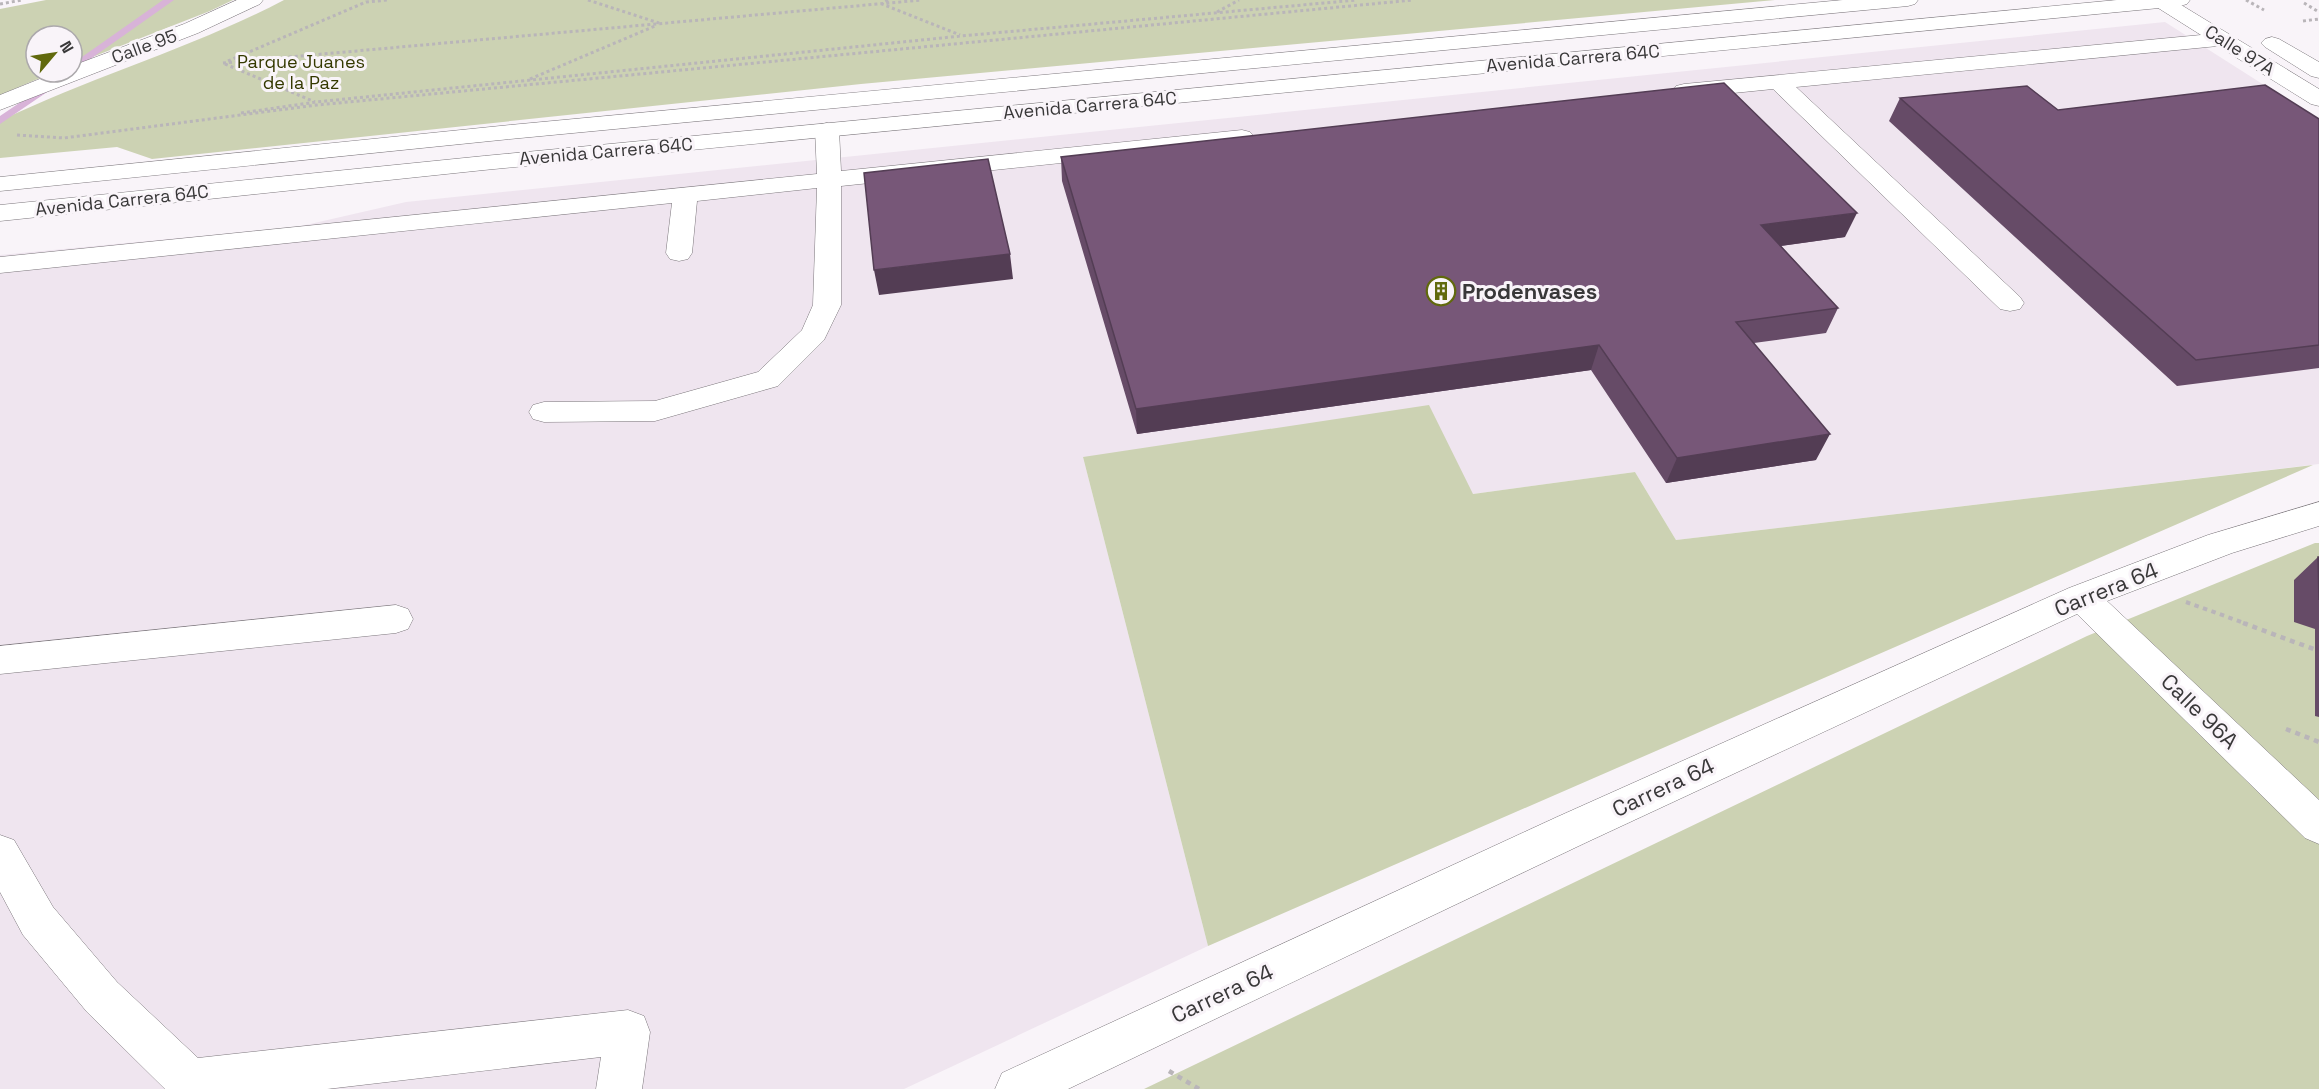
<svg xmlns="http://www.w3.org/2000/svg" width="2319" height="1089" viewBox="0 0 2319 1089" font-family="'Space Grotesk',sans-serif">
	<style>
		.built { fill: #efe5ef }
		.green { fill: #ccd2b3 }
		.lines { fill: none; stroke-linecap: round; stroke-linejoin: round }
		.stream { fill: #d8b3d8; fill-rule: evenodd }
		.minor-casing { stroke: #7b767b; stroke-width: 1 }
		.major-casing { stroke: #7b767b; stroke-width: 1 }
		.path-far2 { stroke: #b9b5b9; stroke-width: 3; stroke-dasharray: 3 3; stroke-linecap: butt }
		.path-far1 { stroke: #b9b5b9; stroke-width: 4; stroke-dasharray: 4.5 4.5; stroke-linecap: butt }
		.path { stroke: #b9b5b9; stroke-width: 4.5; stroke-dasharray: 5 5; stroke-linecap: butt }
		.minor { fill: #fff; fill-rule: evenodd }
		.major { fill: #fff; fill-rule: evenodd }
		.wall { fill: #664b67 }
		.shaded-wall { fill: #533d54 }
		.building { fill: #775778; stroke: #533d54; stroke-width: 1.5 }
		.labels { text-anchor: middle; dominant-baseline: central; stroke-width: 6; stroke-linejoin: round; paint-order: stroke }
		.far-street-label { font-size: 18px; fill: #393839; stroke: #f9f4f9 }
		.far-park-label { font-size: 18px; fill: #343900; stroke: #f9f4f9 }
		.poi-label { font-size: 22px; font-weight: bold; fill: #393839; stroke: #f9f4f9; text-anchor: start }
		.street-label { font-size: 22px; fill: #393839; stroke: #f9f4f9 }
	</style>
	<rect width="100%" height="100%" fill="#f9f4f9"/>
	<path class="built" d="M2165 22 2319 120V464L1676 540 1635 472 1473 494 1083 457 1208 946 904 1089H0V255L297 227 406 202Z"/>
	<path class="green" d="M46 0H233L210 11 72 65V36H36V72H54L0 95V9Z
		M284 0H1775L861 84 152 159 117 147 0 158V121C93 76 193 48 284 0Z
		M1429 405 1473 494 1635 472 1676 540 2313 465 1208 946 1083 457Z
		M2315 543H2319V1089H1144L2087 636Z"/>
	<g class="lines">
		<path class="stream" d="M163 0H174L72 72V64Z
			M49 83 54 86 53 88 0 124V116Z"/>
		<g class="minor-casing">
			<path id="minor" d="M237 0H263L260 4 198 33 0 110V95L57 72H72V66L184 24Z
				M2153 0H2173L2319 89V106L2311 104 2218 46 1796 87 2020 297 2024 303 2020 309 2010 311 2000 309 1773 89 1684 98 1676 96 1673 91 1676 86 1684 84 2201 35 2155 6 2152 2Z
				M2272 37 2279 39 2319 62V78L2311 76 2265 47 2261 43 2265 39Z
				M827 123 835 125 839 130 841 171 1242 130 1250 132 1254 137 1250 142 1242 144 841 186V305L824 340 778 386 655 421 544 422 533 419 529 412 533 405 544 402 655 401 758 372 802 330 813 305 817 188 697 201 692 253 688 259 679 261 670 259 666 253 672 203 0 273V257L817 174 815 130 819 125Z
				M2319 502V526L2232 553 2107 601 2319 800V844L2305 838 2077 614 1585 843 1068 1089H995L1002 1073 1557 817 2069 588 2208 535Z
				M396 605 408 609 413 619 408 629 396 633 0 674V646Z
				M0 835 14 840 53 907 117 982 198 1058 628 1010 644 1016 650 1032 642 1089H596L601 1057 327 1089H165L87 1012 23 935 0 892Z"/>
		</g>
		<g class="major-casing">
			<path id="major" d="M1843 0H1918L1915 4 1908 6 510 139 0 191V177L510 125Z
				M2117 0H2190L2187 4 2180 6 484 170 0 221V205L484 156Z"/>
		</g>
		<path class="path-far2" d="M588 0 659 23
			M888 0 882 4 960 35
			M2246 0 2264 10
			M2304 3 2319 12
			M0 4 22 0
			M1217 12 1239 0
			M2303 21 2319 19
			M228 61 366 2 388 0
			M223 63 922 0
			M225 64 315 102
			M530 79 655 26
			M241 113 316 102 961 36 1357 0
			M17 135 64 138 317 105 1413 0"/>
		<path class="path-far1" d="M2186 602 2247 624"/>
		<path class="path" d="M2243 623 2319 651
			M2286 729 2319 742
			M1169 1071 1199 1089"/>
		<use href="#minor" class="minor"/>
		<use href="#major" class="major"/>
	</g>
	<path class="wall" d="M1900 98 2058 110 2319 119V368L2177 386 1889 121Z
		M1061 157 1845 237 1781 246 1838 308 1826 333 1754 343 1816 460 1666 483 1591 370 1137 434 1062 181Z
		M2318 557H2319V717L2315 716V629L2294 622V580Z"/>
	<path class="shaded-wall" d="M1857 213 1845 237 1751 250 1761 225Z
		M1010 254 1013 279 879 295 874 270Z
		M1599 345 1591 370 1137 434 1136 409Z
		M1830 434 1816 460 1666 483 1677 458Z"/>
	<path class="building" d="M1724 83 1857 213 1761 225 1838 308 1736 322 1830 434 1677 458 1599 345 1136 409 1061 157Z
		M2265 85 2319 119V345L2196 360 1900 98 2027 86 2058 110Z
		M988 159 1010 254 874 270 864 173Z
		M2318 557H2319V600Z"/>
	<defs>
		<g id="building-ring" transform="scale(1.5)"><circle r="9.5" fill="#f9f4f9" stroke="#61690d" stroke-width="1.5"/><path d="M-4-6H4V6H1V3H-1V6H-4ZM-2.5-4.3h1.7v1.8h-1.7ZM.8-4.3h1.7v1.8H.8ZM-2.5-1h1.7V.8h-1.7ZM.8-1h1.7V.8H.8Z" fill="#61690d"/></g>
	</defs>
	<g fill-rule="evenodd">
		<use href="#building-ring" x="1441" y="291"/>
	</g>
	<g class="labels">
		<g class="far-street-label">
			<text transform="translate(144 46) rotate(-20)">Calle 95</text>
			<text transform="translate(2240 50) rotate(32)">Calle 97A</text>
			<text transform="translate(1573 58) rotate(-5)">Avenida Carrera 64C</text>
			<text transform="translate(1090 105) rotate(-5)">Avenida Carrera 64C</text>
			<text transform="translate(606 151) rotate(-5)">Avenida Carrera 64C</text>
			<text transform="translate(122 200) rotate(-6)">Avenida Carrera 64C</text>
		</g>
		<g class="far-park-label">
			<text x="301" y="61">Parque Juanes<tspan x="301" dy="21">de la Paz</tspan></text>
		</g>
		<g class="poi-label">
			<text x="1462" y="291">Prodenvases</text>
		</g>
		<g class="street-label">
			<text transform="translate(2106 589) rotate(-22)">Carrera 64</text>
			<text transform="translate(2200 711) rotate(44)">Calle 96A</text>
			<text transform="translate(1663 787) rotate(-25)">Carrera 64</text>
			<text transform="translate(1222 993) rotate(-25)">Carrera 64</text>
		</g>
	</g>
	<g transform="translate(54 54) rotate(61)"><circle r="28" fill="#f9f4f9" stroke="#aca9ac" stroke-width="1.5"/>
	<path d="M0-4.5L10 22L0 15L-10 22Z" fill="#61690d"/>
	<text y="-9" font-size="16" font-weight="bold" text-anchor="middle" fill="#393839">N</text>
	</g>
</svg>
